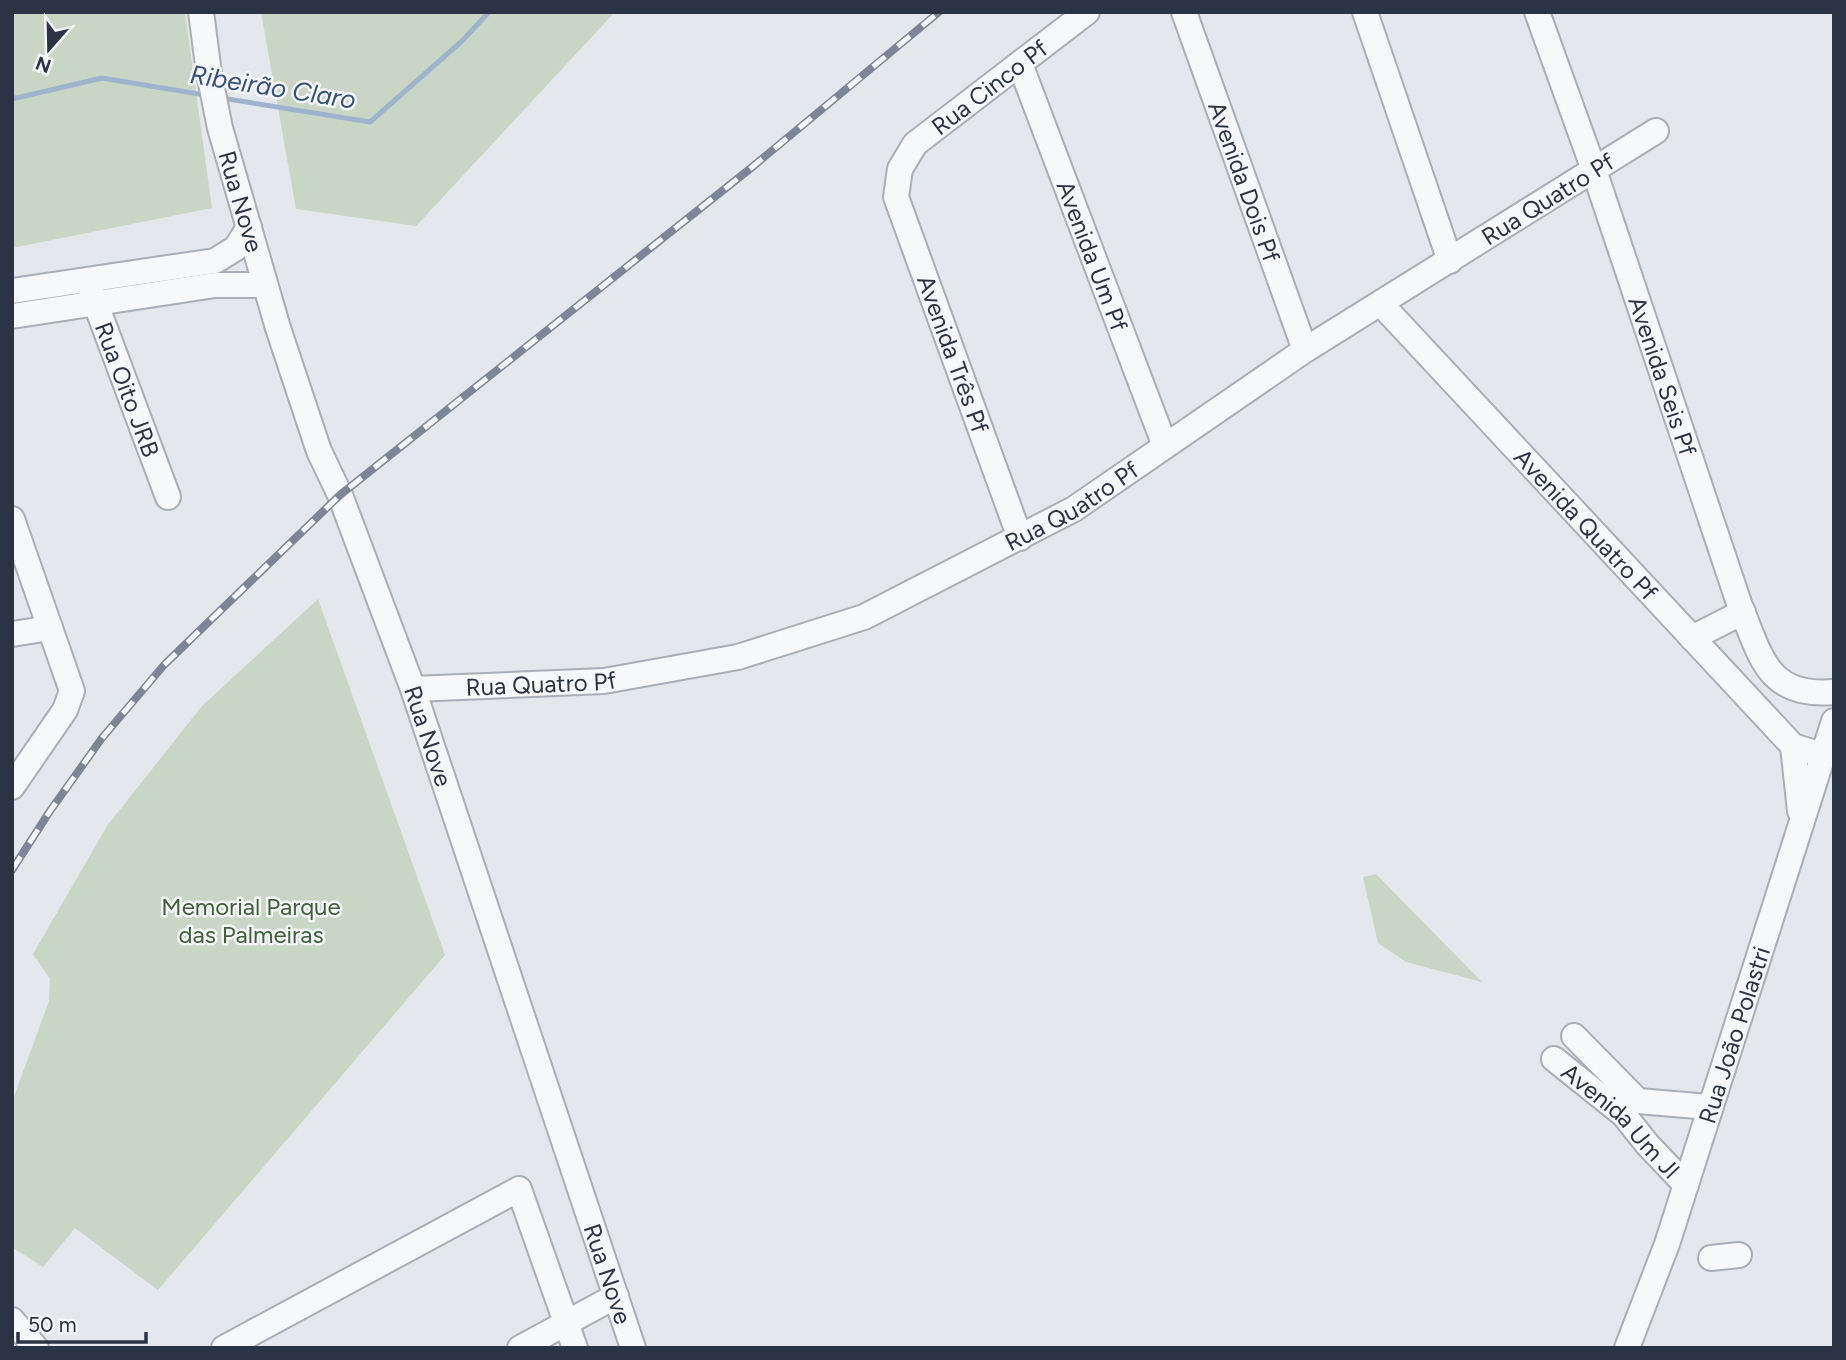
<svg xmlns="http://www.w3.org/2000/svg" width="1846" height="1360" viewBox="0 0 1846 1360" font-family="Figtree,sans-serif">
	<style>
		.green { fill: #c9d6c5 }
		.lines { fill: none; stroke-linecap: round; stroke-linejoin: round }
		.stream { stroke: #9fb4cc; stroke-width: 5 }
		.minor-casing { stroke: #a9aeb7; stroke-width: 28 }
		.minor { stroke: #f7f8fa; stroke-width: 24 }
		.rail-casing { stroke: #7d8696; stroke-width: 8 }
		.rail { stroke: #f4f6f9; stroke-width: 5; stroke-dasharray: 16; stroke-linecap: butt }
		.labels { text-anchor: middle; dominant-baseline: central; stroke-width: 5; stroke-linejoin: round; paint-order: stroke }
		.street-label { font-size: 24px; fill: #2b3445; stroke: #f4f6f9 }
		.park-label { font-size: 24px; fill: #3f6138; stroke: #f4f6f9 }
		.water-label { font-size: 26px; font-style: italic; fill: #34527a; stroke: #f4f6f9 }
	</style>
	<rect width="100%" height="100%" fill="#e4e7ec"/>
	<path class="green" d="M12 12H185L212 208 12 248Z
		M261 12H615L416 226 296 209Z
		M318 599 445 955 158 1290 75 1228 43 1267 12 1247V1102L49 1001 50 979 33 954 107 826 202 706Z
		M1376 874 1482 982 1406 962 1378 943 1363 877Z"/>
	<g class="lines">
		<path class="stream" d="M222 98 370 122 462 41 489 12
			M12 99 102 78 205 95"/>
		<g class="minor-casing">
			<g id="minor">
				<path id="s1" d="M201 12 209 73 220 128 278 328 319 451 340 495 413 689 633 1348"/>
				<path id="s2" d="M1184 12 1305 350"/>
				<path d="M1365 12 1450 261"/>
				<path id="s3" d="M1537 12 1594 170 1740 606C1761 656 1767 698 1834 692"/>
				<path id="s4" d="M1020 64 1165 446"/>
				<path d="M12 291 215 261 236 248 249 227"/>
				<path id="s5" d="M91 291 168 497"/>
				<path id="s6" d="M1381 304 1793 746 1822 755"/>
				<path d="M12 316 215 285H265"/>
				<path d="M12 519 72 691 65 710 12 787"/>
				<path id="s7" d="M1020 538 896 197 900 169 915 144 1087 12"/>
				<path d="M12 634 50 628"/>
				<path d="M1692 638 1743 612"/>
				<path id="s8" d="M413 689 604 681 738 657 864 617 1074 509 1305 350 1656 131"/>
				<path d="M1793 746 1800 811"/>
				<path d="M1574 1036 1638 1101 1709 1107"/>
				<path id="s9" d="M1554 1059 1624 1115 1647 1144 1686 1185"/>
				<path d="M1711 1258 1739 1255"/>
				<path d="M12 1320 36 1348"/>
				<path d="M224 1348 519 1189 575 1348"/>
				<path d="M520 1348 616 1296"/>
				<path id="s10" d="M1627 1348 1667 1244 1834 721"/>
			</g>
		</g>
		<use href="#minor" class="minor"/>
		<g class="rail-casing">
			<path id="rail" d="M12 870 50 811 102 738 164 665 340 495 751 168 939 12"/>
		</g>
		<use href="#rail" class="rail"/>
	</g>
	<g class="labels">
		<g class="street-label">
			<text stroke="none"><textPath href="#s7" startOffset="514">Rua Cinco Pf</textPath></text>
			<text stroke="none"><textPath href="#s2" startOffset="180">Avenida Dois Pf</textPath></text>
			<text stroke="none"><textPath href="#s8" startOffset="1262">Rua Quatro Pf</textPath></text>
			<text stroke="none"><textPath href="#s1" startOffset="194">Rua Nove</textPath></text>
			<text stroke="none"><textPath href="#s4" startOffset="205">Avenida Um Pf</textPath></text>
			<text transform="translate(953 354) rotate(70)">Avenida Três Pf</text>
			<text stroke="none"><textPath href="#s3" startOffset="385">Avenida Seis Pf</textPath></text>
			<text stroke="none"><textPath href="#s5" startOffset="105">Rua Oito JRB</textPath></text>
			<text stroke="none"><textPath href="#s8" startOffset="695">Rua Quatro Pf</textPath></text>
			<text stroke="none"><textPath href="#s6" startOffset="301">Avenida Quatro Pf</textPath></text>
			<text stroke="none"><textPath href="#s8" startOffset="128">Rua Quatro Pf</textPath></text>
			<text stroke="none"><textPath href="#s1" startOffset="761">Rua Nove</textPath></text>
			<text stroke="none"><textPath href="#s10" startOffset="331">Rua João Polastri</textPath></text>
			<text stroke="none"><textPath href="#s9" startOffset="91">Avenida Um Jl</textPath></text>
			<text stroke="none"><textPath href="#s1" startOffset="1328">Rua Nove</textPath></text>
		</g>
		<g class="park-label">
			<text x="251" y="906">Memorial Parque<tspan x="251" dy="28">das Palmeiras</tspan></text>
		</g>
		<g class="water-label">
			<text transform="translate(273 87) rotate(9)">Ribeirão Claro</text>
		</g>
	</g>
	<rect width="1846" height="1360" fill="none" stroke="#2b3445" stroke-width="28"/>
	<g transform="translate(49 49) rotate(200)" stroke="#f4f6f9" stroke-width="5" paint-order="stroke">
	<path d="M0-5L12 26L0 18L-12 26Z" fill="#2b3445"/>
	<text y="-10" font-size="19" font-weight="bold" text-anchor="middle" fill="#2b3445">N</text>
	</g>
	<path d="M18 1332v10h128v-10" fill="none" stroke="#2b3445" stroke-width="3.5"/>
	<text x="28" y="1332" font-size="21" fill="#2b3445" stroke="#f4f6f9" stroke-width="5" paint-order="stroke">50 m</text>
</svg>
